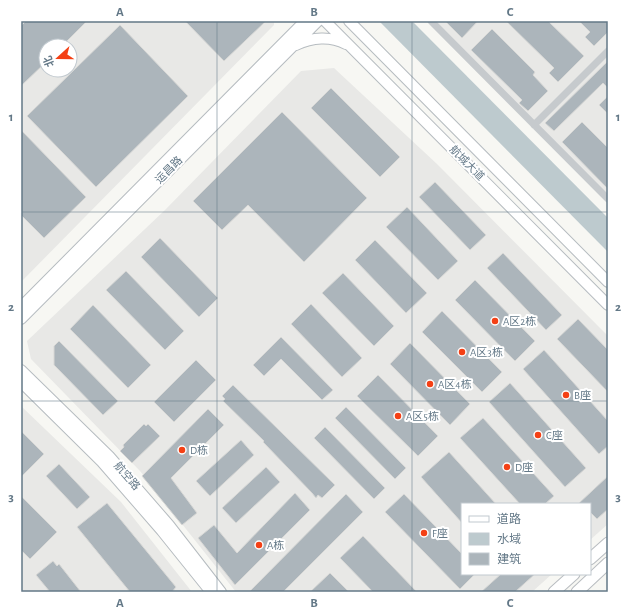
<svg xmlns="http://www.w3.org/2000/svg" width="629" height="613" viewBox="0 0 629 613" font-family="'Alegreya Sans','Noto Sans SC',sans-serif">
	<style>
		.built { fill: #e8e8e6; fill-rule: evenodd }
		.water { fill: #bdcace }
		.building { fill: #acb5bb; stroke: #d8d8d6 }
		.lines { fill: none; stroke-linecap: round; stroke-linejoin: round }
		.secondary-casing { stroke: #b6bcc0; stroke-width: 12 }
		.primary-casing { stroke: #b9bdc1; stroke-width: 13 }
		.street { stroke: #c6cacd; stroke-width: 7 }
		.secondary { stroke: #fff; stroke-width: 10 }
		.primary { stroke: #fff; stroke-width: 11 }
		.grid { fill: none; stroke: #637887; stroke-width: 1; stroke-opacity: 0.55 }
		.poi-dot { fill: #f44015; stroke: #fff; stroke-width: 1.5 }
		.labels { text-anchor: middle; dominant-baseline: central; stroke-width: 4; stroke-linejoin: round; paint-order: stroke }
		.street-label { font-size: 11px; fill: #637887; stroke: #fff }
		.poi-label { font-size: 11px; fill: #637887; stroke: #fff; text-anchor: start }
		.neatline { fill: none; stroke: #637887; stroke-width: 1.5 }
		.grid-label { font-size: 13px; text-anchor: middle; font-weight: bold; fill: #637887 }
	</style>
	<rect width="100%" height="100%" fill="#f7f7f3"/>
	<path class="built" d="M21 21H274V25L21 282ZM46 46H70V70H46Z
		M431 21H608V199Z
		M334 68 437 164 608 336V524L590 540V504H462V574H552L532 592H236L140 471 31 359 27 341 165 210 301 71Z
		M21 406 121 502 192 592H21Z"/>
	<path class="water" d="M379 21H412L608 218V252Z"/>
	<path class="building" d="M26 21H87L62 46H46V62L21 86V26Z
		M185 21H266L224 61Z
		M445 21H478L462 38Z
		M506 21H548L584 56 558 82 549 73 554 68Z
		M579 21H608V32L594 46 585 37 590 32Z
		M120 25 188 96 96 187 27 116Z
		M492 29 535 72 533 75 548 91 528 111 519 103 522 100 471 50Z
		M608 61V88L603 83 554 131 545 123Z
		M331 88 400 157 380 177 311 108Z
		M608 96V114L599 105Z
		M282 112 367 198 304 262 248 205 222 230 193 201Z
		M582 122 608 148V189L562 142Z
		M21 130 86 197 44 238 21 215Z
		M435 182 486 235 470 250 419 197Z
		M407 207 458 261 438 280 386 227Z
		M160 238 218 298 199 317 141 257Z
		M375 240 427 293 406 313 355 260Z
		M503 253 562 315 546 330 487 268Z
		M126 271 184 331 165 350 106 290Z
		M343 273 394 326 374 346 322 293Z
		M475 280 535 341 515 361 455 300Z
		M311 304 362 358 342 377 291 324Z
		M93 305 151 365 128 388 70 329Z
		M442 311 502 372 482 392 422 332Z
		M578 319 608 350V392L557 339Z
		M281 337 333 390 322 400 281 359 264 376 253 365Z
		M59 341 118 401 103 415 54 365V346Z
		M410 343 470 404 450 425 390 364Z
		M544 350 608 421V446L599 454 523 369Z
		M196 360 216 380 174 422 154 402Z
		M378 375 438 436 418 456 357 396Z
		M510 383 586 468 565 487 489 402Z
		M233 385 335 485 322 498 318 495 316 498 312 493 263 442 264 441 223 401 225 399 222 396Z
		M346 407 406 468 395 479 335 418Z
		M208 409 224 425 171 478 197 513 182 525 142 476Z
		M483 418 554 496 545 504H520L460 438Z
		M144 424 146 426 148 424 160 436 132 463 120 451 124 447 123 445Z
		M325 427 385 488 374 499 314 438Z
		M21 431 44 454 21 477Z
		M241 440 254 455 210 496 196 481Z
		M449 452 496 504H462V523L421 477Z
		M59 464 90 497 77 509 46 476Z
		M266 467 280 482 236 523 222 508Z
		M608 476V509L597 519 590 512V504H578Z
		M295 493 310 510 235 585 198 538 214 525 237 553Z
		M346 494 363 512 283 592H249Z
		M404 494 462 554V574H475L460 589 385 512Z
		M21 496 57 532 30 559 21 550Z
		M107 503 176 587 172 592H130L77 527Z
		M363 536 417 592H373L340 558Z
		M53 561 57 566 59 564 81 592H50L36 575Z
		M330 573 349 592H310Z
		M501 574H535L515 592H481Z"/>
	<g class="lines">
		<g class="secondary-casing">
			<path id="secondary" d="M325 21 608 305
				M349 21 608 282
				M296 45C312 37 331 36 346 44
				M21 307 305 21
				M21 319 318 21
				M21 370 109 456 169 525 221 592
				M21 382 102 462 162 531 211 592"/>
		</g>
		<g class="primary-casing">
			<path id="primary" d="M590 559 608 543
				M554 592 574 574
				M577 592 608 563"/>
		</g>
		<path class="street" d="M431 21 608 199
			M534 125 608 51"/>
		<use href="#secondary" class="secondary"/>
		<use href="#primary" class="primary"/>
	</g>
	<path class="grid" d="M217 21V592M412 21V592M21 212H608M21 401H608"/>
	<g class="poi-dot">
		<circle cx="495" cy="321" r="4"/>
		<circle cx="462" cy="352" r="4"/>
		<circle cx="430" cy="384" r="4"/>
		<circle cx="566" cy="395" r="4"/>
		<circle cx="398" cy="416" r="4"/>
		<circle cx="538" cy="435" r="4"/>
		<circle cx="182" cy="450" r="4"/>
		<circle cx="507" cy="467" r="4"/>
		<circle cx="424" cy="533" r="4"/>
		<circle cx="259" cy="545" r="4"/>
	</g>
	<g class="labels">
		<g class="street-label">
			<text transform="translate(467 163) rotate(45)">航城大道</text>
			<text transform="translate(169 170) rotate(-45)">运昌路</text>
			<text transform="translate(127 476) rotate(49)">航空路</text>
		</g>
		<g class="poi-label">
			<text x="503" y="321">A区2栋</text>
			<text x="470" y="352">A区3栋</text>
			<text x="438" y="384">A区4栋</text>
			<text x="574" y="395">B座</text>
			<text x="406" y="416">A区5栋</text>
			<text x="546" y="435">C座</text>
			<text x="190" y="450">D栋</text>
			<text x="515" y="467">D座</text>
			<text x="432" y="533">F座</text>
			<text x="267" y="545">A栋</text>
		</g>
	</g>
	<rect width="629" height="613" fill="none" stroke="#ffffff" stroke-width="44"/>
	<rect x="461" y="503" width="130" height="72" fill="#ffffff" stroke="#c1c9cf"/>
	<rect x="469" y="516" width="20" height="6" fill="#ffffff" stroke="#c1c9cf"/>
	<text x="497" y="523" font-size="12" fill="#637887">道路</text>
	<rect x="469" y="533" width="20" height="12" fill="#bdcace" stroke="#c1c9cf"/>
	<text x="497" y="543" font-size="12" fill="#637887">水域</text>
	<rect x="469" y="553" width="20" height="12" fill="#acb5bb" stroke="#c1c9cf"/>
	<text x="497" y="563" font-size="12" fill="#637887">建筑</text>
	<g transform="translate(58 58) rotate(249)"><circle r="19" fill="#ffffff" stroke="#c1c9cf"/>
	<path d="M0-3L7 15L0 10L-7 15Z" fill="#f44015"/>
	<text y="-6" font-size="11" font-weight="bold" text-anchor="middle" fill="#637887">北</text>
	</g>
	<rect x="22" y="22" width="585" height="569" class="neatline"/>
	<g class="grid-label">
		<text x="120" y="16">A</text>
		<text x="314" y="16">B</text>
		<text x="510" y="16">C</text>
		<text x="11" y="121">1</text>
		<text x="618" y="121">1</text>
		<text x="11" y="311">2</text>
		<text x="618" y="311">2</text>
		<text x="11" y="501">3</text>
		<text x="618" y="501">3</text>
		<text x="120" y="607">A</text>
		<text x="314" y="607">B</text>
		<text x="510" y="607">C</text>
	</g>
</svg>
